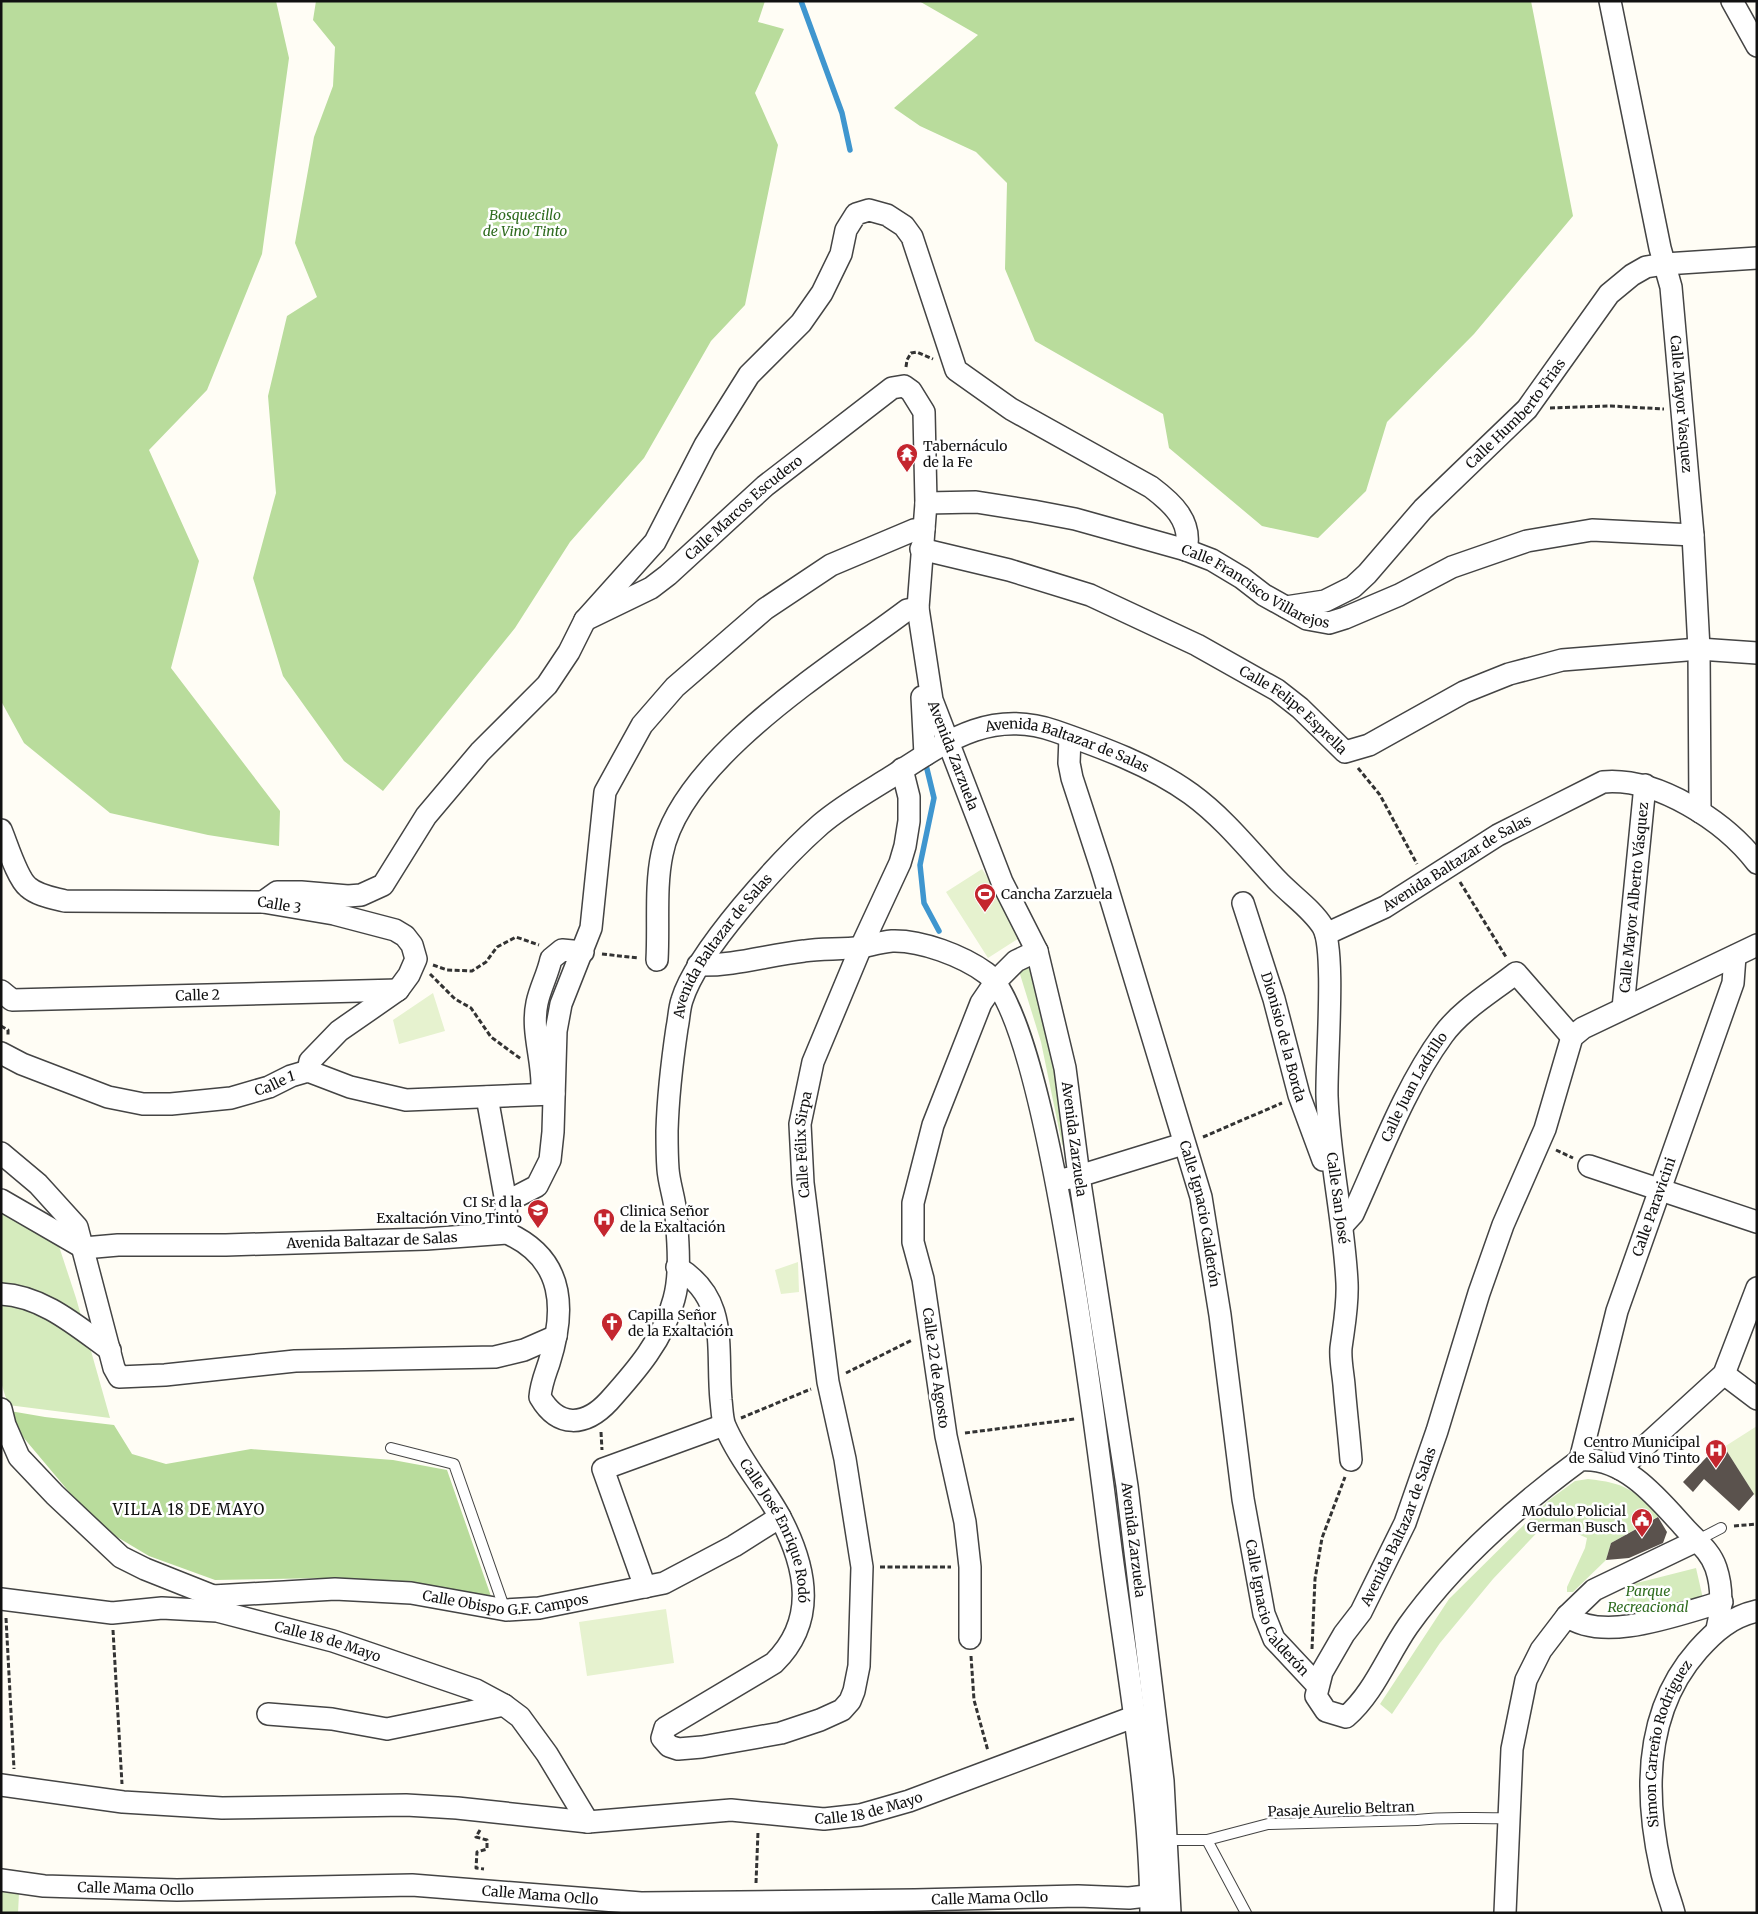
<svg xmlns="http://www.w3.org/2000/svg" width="1758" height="1914" viewBox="0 0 1758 1914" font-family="Merriweather,serif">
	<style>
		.green { fill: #d5ebbd }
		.forest { fill: #b9dc9c }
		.pitch { fill: #e6f2cf }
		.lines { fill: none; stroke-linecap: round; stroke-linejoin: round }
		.stream { stroke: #3f96cf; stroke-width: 5.5 }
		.building { fill: #5a524d }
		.lane-casing { stroke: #444; stroke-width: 12 }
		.street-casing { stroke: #444; stroke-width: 24 }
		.path { stroke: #333; stroke-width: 3; stroke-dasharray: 5 2.5; stroke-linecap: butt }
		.lane { stroke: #fff; stroke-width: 10 }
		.street { stroke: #fff; stroke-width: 21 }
		.labels { text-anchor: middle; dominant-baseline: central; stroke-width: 5; stroke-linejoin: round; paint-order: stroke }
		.park-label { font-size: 14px; font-style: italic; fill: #2f6b1f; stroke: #fff }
		.street-label { font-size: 14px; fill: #111; stroke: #fff }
		.poi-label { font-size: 14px; fill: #111; stroke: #fff; text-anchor: start }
		.neighbourhood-label { font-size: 15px; letter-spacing: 1px; fill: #111; stroke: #fff }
	</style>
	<rect width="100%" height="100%" fill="#fffdf5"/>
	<path class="green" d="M1035 963 1047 989 1068 1157 1062 1144 1041 1042 1019 971Z
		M1 1198 52 1225 76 1298 110 1418 8 1405 1 1382Z
		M1588 1479C1625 1483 1633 1489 1659 1516L1611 1543 1606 1560 1573 1592H1567V1587L1585 1548 1587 1538 1548 1521 1493 1579 1440 1643 1392 1714 1380 1704 1449 1599 1549 1500 1575 1481Z
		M1696 1568 1704 1603 1631 1622 1625 1586Z
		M1 1891 19 1893 18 1913H1Z"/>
	<path class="forest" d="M1 1H276L289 58 262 254 207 390 149 450 199 561 171 668 280 811 279 846 208 835 110 813 24 743 1 701Z
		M316 1H765L758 22 784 29 755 93 778 145 745 305 711 341 644 458 570 542 515 628 383 791 344 761 283 676 253 578 276 493 268 396 287 316 317 297 295 243 314 137 333 86 335 47 313 20Z
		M919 1H1531L1573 216 1474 334 1387 422 1366 491 1318 538 1262 526 1169 448 1163 414 1035 341 1005 269 1007 183 976 152 920 126 894 108 978 35Z
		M10 1411 45 1417 114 1425 132 1454 166 1464 251 1449 393 1460 447 1470 493 1602 423 1586 328 1578 215 1580 149 1556 112 1534 70 1493 23 1437Z"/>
	<path class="pitch" d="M982 869 1024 935 988 958 946 892Z
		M433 993 445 1031 399 1044 393 1020Z
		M798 1262 799 1292 781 1294 775 1270Z
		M1757 1426V1499L1724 1447Z
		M666 1609 674 1663 587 1676 579 1622Z"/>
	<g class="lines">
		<path class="stream" d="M801 1 842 113 850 150
			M926 765 934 798 920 865 924 903 939 931"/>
	</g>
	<path class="building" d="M1721 1442 1754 1494 1739 1511 1704 1479 1693 1492 1683 1482Z
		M1658 1517 1667 1532 1663 1543 1629 1558 1606 1560 1611 1543Z"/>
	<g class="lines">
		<g class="lane-casing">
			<path id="lane" d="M391 1448 454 1464 505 1610
				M1696 1541 1721 1528
				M1164 1840H1207L1268 1824 1417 1820C1447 1816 1477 1819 1508 1818
				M1207 1840 1246 1913"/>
		</g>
		<g class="street-casing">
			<g id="street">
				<path id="s1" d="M1610 1 1660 248 1671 287 1693 535 1699 649 1700 812"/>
				<path d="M1732 1 1757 46"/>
				<path id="s2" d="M926 503 976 502 1033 511 1075 519 1186 550 1212 560 1242 578 1264 595 1307 619 1329 623 1345 618 1399 595 1452 567 1527 541 1592 530 1693 535"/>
				<path id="s3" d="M921 549 1009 570 1090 595 1197 645 1277 690 1300 708 1345 752 1369 745 1464 692 1509 674 1562 660 1699 649 1757 653"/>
				<path id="s4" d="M1286 607 1325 601 1353 587 1367 574 1423 509 1527 409 1609 294 1632 275 1646 267 1665 264 1757 258"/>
				<path id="s5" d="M585 620 651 588 668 575 765 486 892 388 904 386 911 391 924 412 926 503 918 608 932 700 1002 882 1037 951 1065 1068 1079 1176 1127 1486 1163 1781 1170 1913"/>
				<path d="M922 697 925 755"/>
				<path id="s6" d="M1070 737 1069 763 1072 778 1102 870 1201 1197 1220 1315 1243 1499 1264 1614 1274 1639 1318 1686"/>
				<path id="s7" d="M1 830C7 844 17 878 28 887 38 896 54 898 65 901L263 902 334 914 395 930 405 936 412 945 416 959 409 975 398 990 339 1031 310 1061 308 1071"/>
				<path d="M263 902 277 892H301L348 896 361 895 383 885 426 816 480 752 547 685 569 652 585 620 655 542 705 445 749 375 801 323 822 293 841 254 846 230 856 214 869 210 887 215 904 226 912 237 956 370 1011 409 1151 487C1171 502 1193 521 1186 550"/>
				<path id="s8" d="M1243 903 1274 999 1299 1095 1323 1160"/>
				<path id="s9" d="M1326 934 1385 907 1498 835 1603 782C1657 777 1725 821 1757 863"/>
				<path d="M657 960C659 926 655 887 662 854 681 758 833 666 907 610L918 608"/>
				<path d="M698 965C735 966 768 955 804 951 823 948 842 950 861 947 871 945 881 942 892 941 921 940 963 956 986 973 1048 1018 1099 1456 1111 1549 1127 1670 1150 1790 1151 1913"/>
				<path id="s10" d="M1 991 12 1000 398 990"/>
				<path id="s11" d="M1623 1008 1645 785"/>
				<path id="s12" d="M1 1053 22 1064 108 1097 143 1104H171L231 1098 269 1087 291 1076 308 1071 350 1087 406 1100 554 1094"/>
				<path d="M542 1088C543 1060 531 1031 537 1003 540 988 548 974 551 959L562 950 583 952"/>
				<path d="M487 1097 506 1202 507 1233"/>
				<path d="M1 1153 38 1184 77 1227 114 1368 119 1377 165 1375 295 1361 495 1357 524 1350 556 1336"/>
				<path d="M1589 1166 1757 1222"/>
				<path d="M1065 1179 1079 1176 1183 1144"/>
				<path id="s13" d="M1 1200 84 1248 118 1245H226L426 1239 507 1233C565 1259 566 1310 549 1363 545 1375 541 1384 540 1397 558 1428 585 1427 609 1401 635 1372 664 1339 674 1299 681 1274 678 1241 676 1215 675 1199 669 1184 668 1169 667 1156 667 1143 667 1131 668 1097 672 1062 677 1028 679 1019 679 1009 682 1000 697 951 781 859 821 824 842 806 867 792 891 777 944 743 989 708 1055 731 1101 747 1151 765 1191 794 1224 818 1250 851 1277 880 1292 896 1312 909 1323 927 1336 950 1326 1063 1327 1096 1329 1159 1344 1220 1347 1283 1348 1306 1344 1325 1341 1348 1340 1360 1343 1373 1344 1385 1346 1410 1349 1435 1351 1460"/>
				<path d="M506 1202 537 1186 550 1160 553 1132 556 1031 561 1004 591 928 605 792 642 725 675 687 765 609 831 565 914 530 924 529"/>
				<path id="s14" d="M1343 1225 1353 1214C1380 1155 1405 1087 1443 1035 1461 1010 1492 992 1516 973L1572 1037"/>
				<path id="s15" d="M677 1267C730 1299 716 1349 721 1400 722 1408 722 1419 725 1426 739 1459 763 1486 780 1517 806 1566 818 1620 774 1663L665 1728 662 1738 669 1746 678 1749 702 1747 781 1733 820 1720 842 1710 850 1701 854 1691 859 1666 862 1567 845 1459 828 1382 803 1183 800 1124 813 1062 861 947 900 863 905 846 909 821V797L902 769"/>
				<path d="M1 1294C43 1296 78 1327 110 1350"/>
				<path d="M1724 1374 1757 1399"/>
				<path d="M1 1409 5 1425 19 1457 55 1495 121 1557 145 1569 213 1596 218 1601V1607"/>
				<path id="s16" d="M1580 1460 1617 1311 1733 983 1735 956"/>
				<path d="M1620 1469 1724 1374 1757 1288"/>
				<path d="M645 1587 603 1469 724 1425"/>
				<path id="s17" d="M213 1596 335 1589 411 1593 506 1610 539 1608 664 1583 734 1546 780 1517"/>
				<path id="s18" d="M1 1599 112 1613 162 1608 217 1611 333 1641 476 1690 504 1705 520 1717 547 1754 588 1822"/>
				<path d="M1567 1616C1604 1644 1681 1613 1722 1602"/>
				<path id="s19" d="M1717 1629C1722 1608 1723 1589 1716 1568 1710 1550 1695 1540 1683 1526 1657 1497 1623 1456 1580 1460 1519 1505 1452 1564 1408 1626 1387 1656 1374 1693 1346 1717L1326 1711 1316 1696 1322 1672 1344 1634 1361 1612 1405 1523 1437 1431 1479 1293 1503 1225 1545 1129 1572 1037 1583 1028 1757 945"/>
				<path d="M970 1638V1567L965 1522 946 1436 923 1279 913 1242V1203L933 1125 981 1003 996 981 1016 961 1037 951"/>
				<path d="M268 1714 332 1719 387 1729 504 1705"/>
				<path id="s20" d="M1 1785 123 1802 222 1808 406 1805 457 1808 588 1822 731 1810 824 1819 860 1815 909 1801 1136 1716"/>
				<path id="s21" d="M1 1880 44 1886 177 1890 412 1885 641 1903 915 1900 1078 1896 1129 1898 1164 1894"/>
				<path d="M1505 1913 1512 1749 1526 1680 1541 1650 1567 1616 1594 1590 1696 1541"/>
				<path id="s22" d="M1674 1913C1670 1898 1664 1884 1661 1869 1644 1793 1644 1711 1698 1650 1715 1631 1731 1617 1757 1611"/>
			</g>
		</g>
		<path class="path" d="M906 367 907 360 911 353 917 352 933 359
			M1550 408 1611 406 1664 409
			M1358 768 1380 795 1417 864
			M1460 882 1506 957
			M602 954 638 958
			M433 965 447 970 472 971 486 962 497 947 516 937 539 945
			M430 974 455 999 471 1008 491 1037 521 1059
			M1 1026 8 1030V1036
			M1203 1137 1282 1103
			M1556 1150 1573 1158
			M846 1373 912 1340
			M741 1418 811 1389
			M601 1432 602 1450
			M965 1433 1075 1419
			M1734 1526 1757 1524
			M880 1567H951
			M6 1618 14 1769
			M113 1630 122 1784
			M1312 1649 1315 1579 1322 1538 1345 1477
			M971 1656 974 1700 988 1751
			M480 1830 476 1837 487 1840V1849L477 1852 476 1868 484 1869
			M756 1883 758 1832"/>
		<use href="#lane" class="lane"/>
		<use href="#street" class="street"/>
	</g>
	<defs>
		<g id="temple-pin" transform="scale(1.125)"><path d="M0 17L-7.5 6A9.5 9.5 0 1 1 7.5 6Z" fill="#c4262e" stroke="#fff"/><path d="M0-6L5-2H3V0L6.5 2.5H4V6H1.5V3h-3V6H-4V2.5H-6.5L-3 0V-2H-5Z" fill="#fff"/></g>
		<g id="stadium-pin" transform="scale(1.125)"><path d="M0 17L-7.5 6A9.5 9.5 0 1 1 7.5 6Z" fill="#c4262e" stroke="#fff"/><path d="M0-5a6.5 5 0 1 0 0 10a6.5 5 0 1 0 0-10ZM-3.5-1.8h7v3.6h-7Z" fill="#fff"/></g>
		<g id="school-pin" transform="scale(1.125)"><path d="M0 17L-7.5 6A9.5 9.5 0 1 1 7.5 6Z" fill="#c4262e" stroke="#fff"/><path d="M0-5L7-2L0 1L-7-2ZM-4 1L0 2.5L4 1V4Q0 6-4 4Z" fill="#fff"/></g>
		<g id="hospital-pin" transform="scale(1.125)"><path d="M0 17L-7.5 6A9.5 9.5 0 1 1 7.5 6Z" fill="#c4262e" stroke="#fff"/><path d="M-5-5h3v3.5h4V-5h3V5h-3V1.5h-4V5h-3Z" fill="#fff"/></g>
		<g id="church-pin" transform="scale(1.125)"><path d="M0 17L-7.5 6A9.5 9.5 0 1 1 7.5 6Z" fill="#c4262e" stroke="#fff"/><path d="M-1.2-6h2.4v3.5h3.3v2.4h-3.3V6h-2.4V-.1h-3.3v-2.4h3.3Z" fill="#fff"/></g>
		<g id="civic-pin" transform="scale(1.125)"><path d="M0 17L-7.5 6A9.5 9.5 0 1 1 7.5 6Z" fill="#c4262e" stroke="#fff"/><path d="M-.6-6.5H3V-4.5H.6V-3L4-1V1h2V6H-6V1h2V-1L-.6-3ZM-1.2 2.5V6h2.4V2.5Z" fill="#fff"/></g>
	</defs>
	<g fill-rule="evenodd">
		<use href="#temple-pin" x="907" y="454"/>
		<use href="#stadium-pin" x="985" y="894"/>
		<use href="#school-pin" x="538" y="1210"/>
		<use href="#hospital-pin" x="604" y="1219"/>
		<use href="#church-pin" x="612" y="1323"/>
		<use href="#hospital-pin" x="1716" y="1450"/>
		<use href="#civic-pin" x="1642" y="1519"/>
	</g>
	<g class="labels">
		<g class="park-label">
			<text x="525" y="215">Bosquecillo<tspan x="525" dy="16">de Vino Tinto</tspan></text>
			<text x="1648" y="1591">Parque<tspan x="1648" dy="16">Recreacional</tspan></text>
		</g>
		<g class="street-label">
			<text stroke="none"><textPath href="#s1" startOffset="410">Calle Mayor Vasquez</textPath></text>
			<text stroke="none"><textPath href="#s4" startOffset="309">Calle Humberto Frias</textPath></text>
			<text stroke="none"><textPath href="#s5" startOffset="196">Calle Marcos Escudero</textPath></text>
			<text stroke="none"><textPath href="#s2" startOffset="345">Calle Francisco Villarejos</textPath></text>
			<text stroke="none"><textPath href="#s3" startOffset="410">Calle Felipe Esprella</textPath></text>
			<text stroke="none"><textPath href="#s13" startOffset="1718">Avenida Baltazar de Salas</textPath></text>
			<text stroke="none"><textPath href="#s5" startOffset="781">Avenida Zarzuela</textPath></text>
			<text stroke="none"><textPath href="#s9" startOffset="149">Avenida Baltazar de Salas</textPath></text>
			<text stroke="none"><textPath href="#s11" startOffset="111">Calle Mayor Alberto Vásquez</textPath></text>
			<text stroke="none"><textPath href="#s7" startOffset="318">Calle 3</textPath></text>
			<text stroke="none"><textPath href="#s13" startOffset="1282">Avenida Baltazar de Salas</textPath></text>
			<text stroke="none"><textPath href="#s10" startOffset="200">Calle 2</textPath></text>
			<text stroke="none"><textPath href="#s8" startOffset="140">Dionisio de la Borda</textPath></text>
			<text stroke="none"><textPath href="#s12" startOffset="286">Calle 1</textPath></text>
			<text stroke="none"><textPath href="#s14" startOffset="156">Calle Juan Ladrillo</textPath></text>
			<text stroke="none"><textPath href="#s5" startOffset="1186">Avenida Zarzuela</textPath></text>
			<text stroke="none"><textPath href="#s15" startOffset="1341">Calle Félix Sirpa</textPath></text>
			<text stroke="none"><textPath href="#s13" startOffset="2314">Calle San José</textPath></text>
			<text stroke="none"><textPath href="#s16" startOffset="264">Calle Paravicini</textPath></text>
			<text stroke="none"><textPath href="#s6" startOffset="496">Calle Ignacio Calderón</textPath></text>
			<text stroke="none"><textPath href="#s13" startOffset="384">Avenida Baltazar de Salas</textPath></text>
			<text transform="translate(936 1368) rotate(82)">Calle 22 de Agosto</text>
			<text stroke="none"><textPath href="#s19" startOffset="822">Avenida Baltazar de Salas</textPath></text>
			<text stroke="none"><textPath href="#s15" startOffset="292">Calle José Enrique Rodó</textPath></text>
			<text stroke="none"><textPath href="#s5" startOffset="1591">Avenida Zarzuela</textPath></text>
			<text stroke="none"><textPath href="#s17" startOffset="294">Calle Obispo G.F. Campos</textPath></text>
			<text stroke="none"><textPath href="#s6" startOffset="901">Calle Ignacio Calderón</textPath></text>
			<text stroke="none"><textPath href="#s18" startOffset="332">Calle 18 de Mayo</textPath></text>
			<text stroke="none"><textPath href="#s22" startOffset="175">Simon Carreño Rodriguez</textPath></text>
			<text stroke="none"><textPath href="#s20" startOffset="872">Calle 18 de Mayo</textPath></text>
			<text transform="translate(1341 1809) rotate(-2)">Pasaje Aurelio Beltran</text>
			<text stroke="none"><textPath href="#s21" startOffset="135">Calle Mama Ocllo</textPath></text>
			<text stroke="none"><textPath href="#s21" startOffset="540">Calle Mama Ocllo</textPath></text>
			<text stroke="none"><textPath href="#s21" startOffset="990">Calle Mama Ocllo</textPath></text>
		</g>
		<g class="poi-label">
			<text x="923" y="446">Tabernáculo<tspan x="923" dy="16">de la Fe</tspan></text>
			<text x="1001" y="894">Cancha Zarzuela</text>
			<text x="522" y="1202" text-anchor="end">CI Sr d la<tspan x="522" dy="16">Exaltación Vino Tinto</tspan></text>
			<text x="620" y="1211">Clinica Señor<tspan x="620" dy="16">de la Exaltación</tspan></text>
			<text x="628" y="1315">Capilla Señor<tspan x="628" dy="16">de la Exaltación</tspan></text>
			<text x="1700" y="1442" text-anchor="end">Centro Municipal<tspan x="1700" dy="16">de Salud Vino Tinto</tspan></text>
			<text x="1626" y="1511" text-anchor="end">Modulo Policial<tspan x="1626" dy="16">German Busch</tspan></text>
		</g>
		<g class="neighbourhood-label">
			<text x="189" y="1509">VILLA 18 DE MAYO</text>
		</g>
	</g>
	<rect width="1758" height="1914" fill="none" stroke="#111111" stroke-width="5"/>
</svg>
